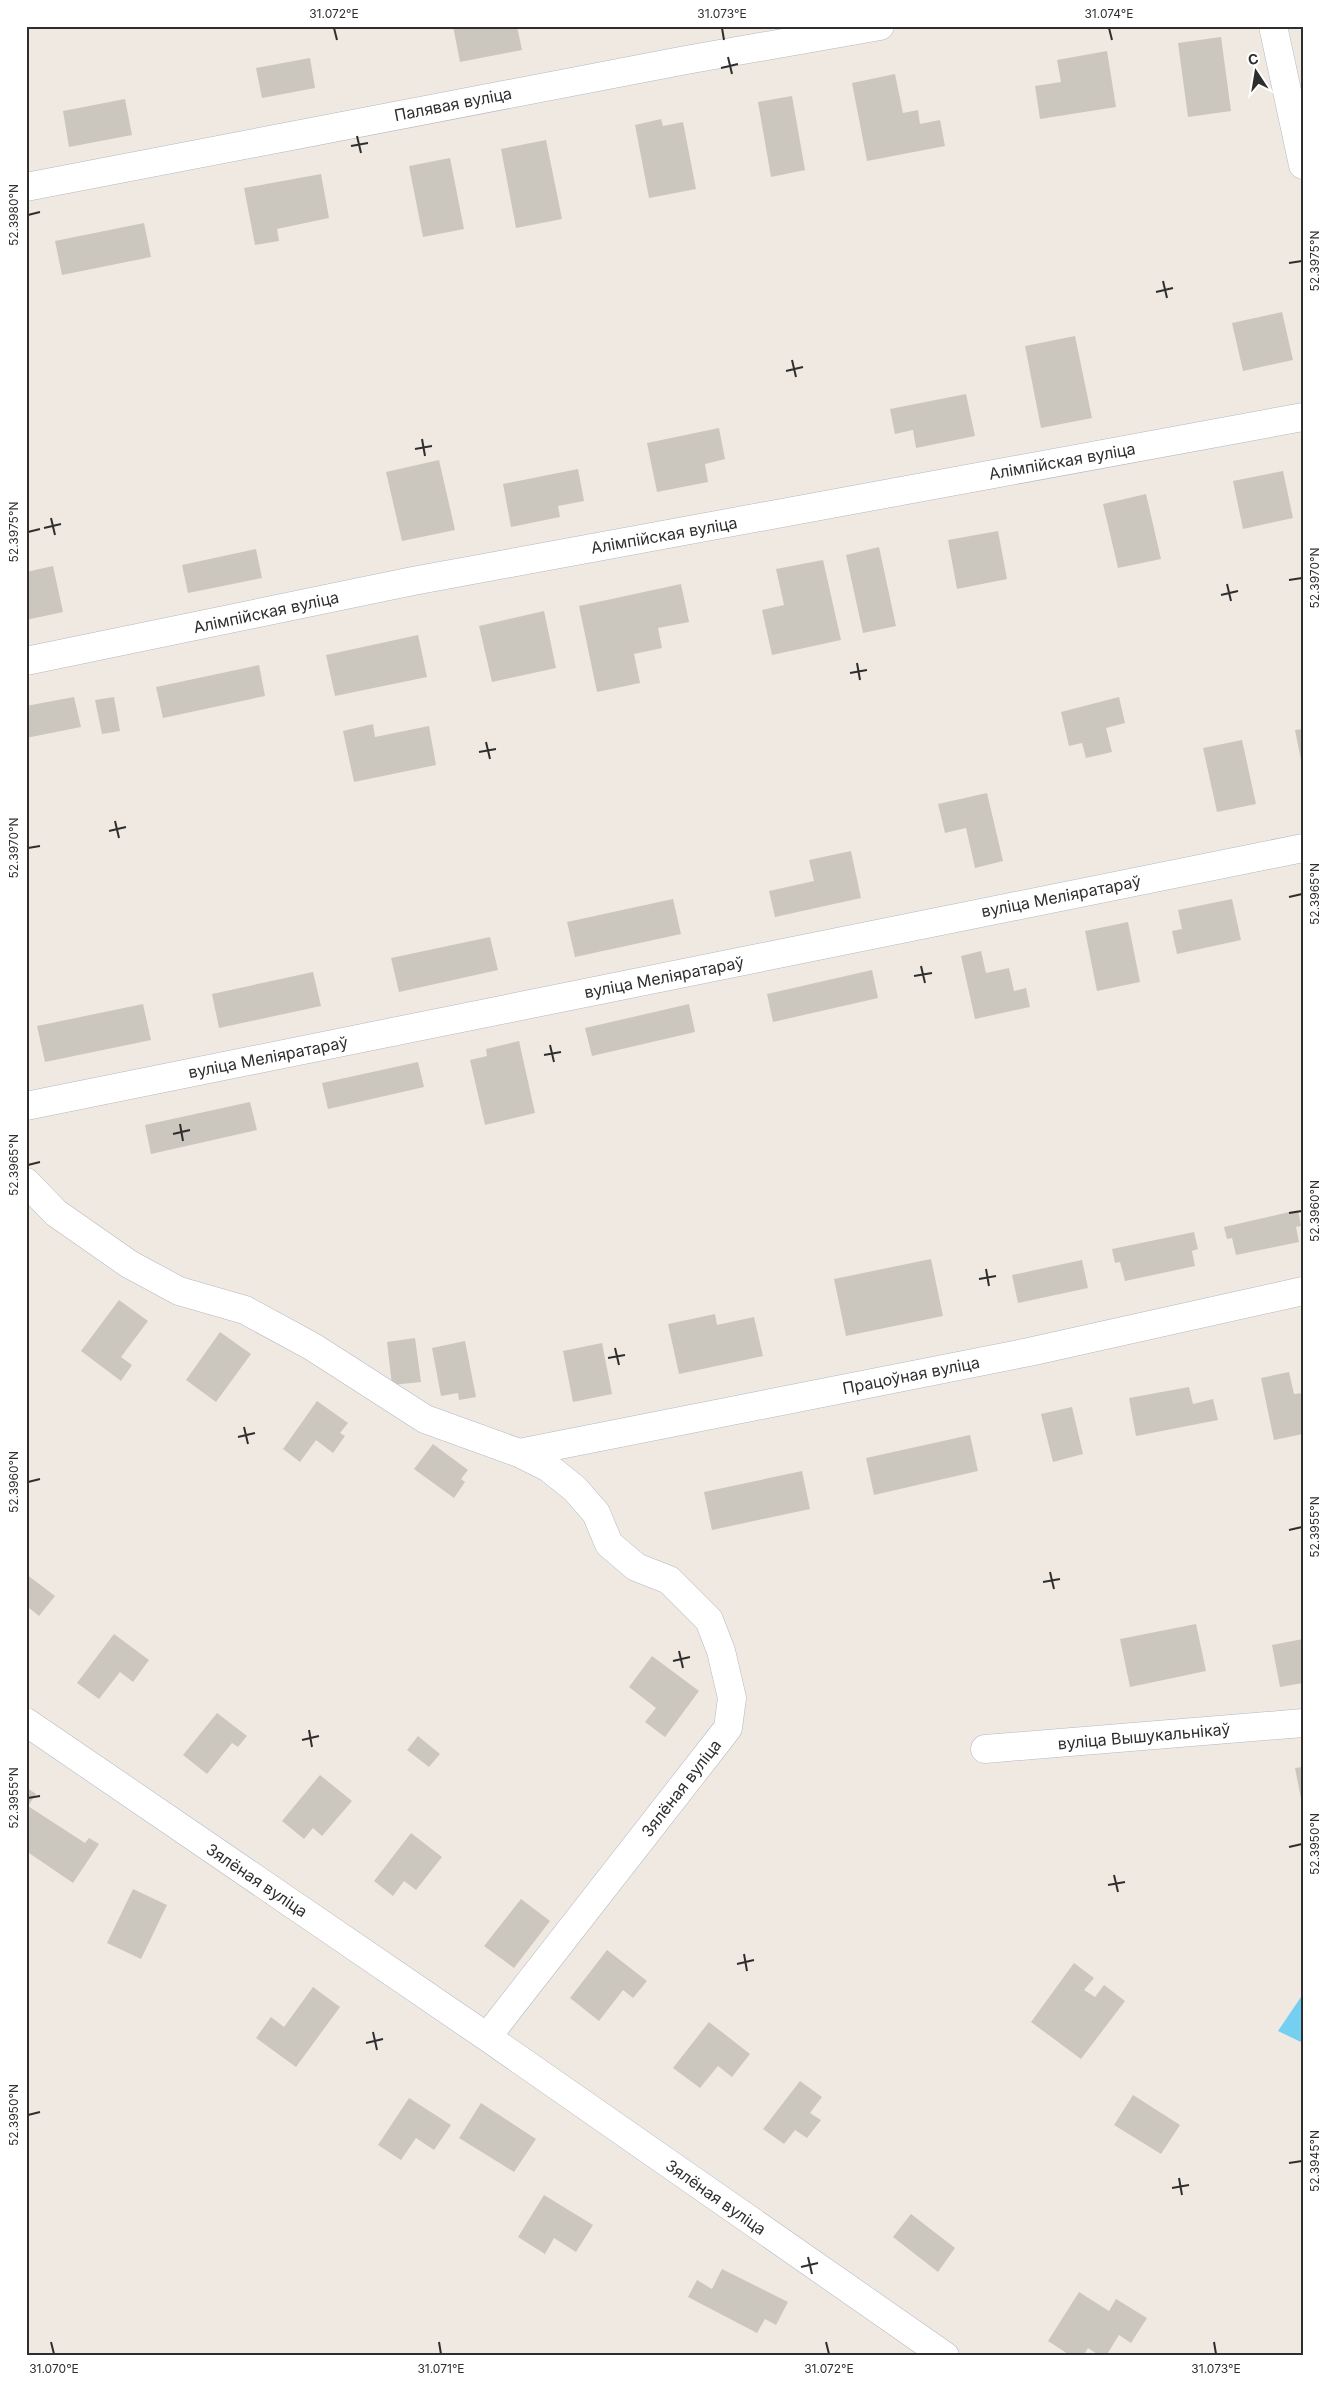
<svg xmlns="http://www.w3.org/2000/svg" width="1329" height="2382" viewBox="0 0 1329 2382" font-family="Inter,sans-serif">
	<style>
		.water { fill: #75cff0 }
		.building { fill: #cbc7bf }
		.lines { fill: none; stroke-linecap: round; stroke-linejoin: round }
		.minor-casing { stroke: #b4b7c1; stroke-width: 29 }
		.minor { stroke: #fff; stroke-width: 28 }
		.ticks { fill: none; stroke: #2e2e2e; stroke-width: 2 }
		.labels { text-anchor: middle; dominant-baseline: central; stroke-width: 4; stroke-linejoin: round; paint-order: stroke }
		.street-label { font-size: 16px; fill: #2e2e2e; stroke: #fff }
		.neatline { fill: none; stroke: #2e2e2e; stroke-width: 2 }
		.ticks-label { font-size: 12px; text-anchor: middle; fill: #2e2e2e }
	</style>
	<rect width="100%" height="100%" fill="#efe9e1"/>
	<path class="water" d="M1303 1994V2043L1278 2031Z"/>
	<path class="building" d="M453 26H517L522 50 460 62Z
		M1221 37 1231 111 1188 117 1178 43Z
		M1107 51 1116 107 1040 119 1035 86 1061 82 1057 60Z
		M310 58 315 88 262 98 256 68Z
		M895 74 903 113 918 110 920 124 940 120 945 146 867 161 852 83Z
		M792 96 805 170 771 177 758 102Z
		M125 99 132 135 69 147 63 111Z
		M661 119 663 126 683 122 696 189 649 198 635 125Z
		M546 140 562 219 516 228 501 149Z
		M450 158 464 229 423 237 409 166Z
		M321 174 329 218 277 229 279 241 255 245 244 188Z
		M144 223 151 257 62 275 55 241Z
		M1282 312 1293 360 1243 371 1232 323Z
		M1075 336 1092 418 1041 428 1025 346Z
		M966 394 975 436 916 448 913 430 895 434 890 409Z
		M719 428 725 459 705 464 708 482 657 492 647 443Z
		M439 460 455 530 402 541 386 472Z
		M578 469 584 501 558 506 560 517 511 527 503 484Z
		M1283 471 1293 518 1243 529 1233 481Z
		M1146 494 1161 559 1118 568 1103 504Z
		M998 531 1007 579 957 589 948 540Z
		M879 547 896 626 863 633 846 555Z
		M256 549 262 578 188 593 182 565Z
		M823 560 841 640 772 655 762 610 784 605 776 569Z
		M53 566 63 612 26 620V572Z
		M681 584 689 622 658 628 662 648 634 654 640 683 597 692 579 606Z
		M544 611 556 668 492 682 479 626Z
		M418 635 427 677 335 696 326 655Z
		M259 665 265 696 163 718 156 687Z
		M74 697 81 727 26 738V706Z
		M114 697 120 731 102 734 95 700Z
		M1119 697 1125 723 1106 728 1112 752 1086 758 1082 743 1069 746 1061 712Z
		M373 724 375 737 429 726 436 765 354 782 343 731Z
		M1303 729V765H1302L1295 730Z
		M1242 740 1256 804 1217 812 1203 748Z
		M987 793 1003 861 975 868 966 828 945 833 938 804Z
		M851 851 861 898 775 917 769 891 814 881 809 860Z
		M673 899 681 934 575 957 567 922Z
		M1232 899 1241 940 1177 954 1172 931 1182 929 1178 910Z
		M1128 922 1140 982 1097 991 1085 931Z
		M490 937 498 970 399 992 391 958Z
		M981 951 986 973 1009 968 1014 991 1026 988 1030 1007 975 1019 961 956Z
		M872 970 878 998 773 1022 767 994Z
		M313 972 321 1006 219 1028 212 994Z
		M143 1004 151 1040 45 1062 37 1026Z
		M689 1004 695 1032 592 1056 585 1028Z
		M519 1041 535 1113 485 1125 470 1060 487 1056 486 1049Z
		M418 1062 424 1087 328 1109 322 1083Z
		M250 1102 257 1130 151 1154 145 1125Z
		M1298 1210 1301 1226 1296 1227 1299 1242 1236 1255 1232 1238 1227 1239 1224 1227Z
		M1194 1232 1198 1249 1192 1251 1195 1266 1125 1281 1120 1262 1115 1263 1112 1249Z
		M931 1259 943 1316 846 1336 834 1279Z
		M1082 1260 1088 1288 1018 1303 1012 1275Z
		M119 1300 148 1321 121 1357 132 1365 121 1381 81 1351Z
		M715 1314 717 1325 754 1317 763 1356 679 1374 668 1324Z
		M220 1332 251 1354 216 1402 186 1380Z
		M415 1338 421 1382 392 1385 387 1342Z
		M465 1341 476 1397 459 1400 458 1393 441 1396 432 1348Z
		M602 1343 612 1394 573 1402 563 1351Z
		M1289 1372 1294 1394 1303 1393V1434L1274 1440 1261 1378Z
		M1189 1387 1193 1404 1213 1399 1218 1420 1136 1436 1129 1398Z
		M317 1401 348 1423 340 1433 345 1436 333 1453 316 1440 300 1462 283 1449Z
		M1072 1407 1083 1454 1053 1462 1041 1414Z
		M970 1435 978 1471 874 1495 866 1458Z
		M433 1444 468 1470 461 1479 465 1482 454 1498 414 1469Z
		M802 1471 810 1509 712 1530 704 1492Z
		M26 1574 55 1596 39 1616 29 1608 26 1611Z
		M1196 1624 1206 1671 1130 1687 1120 1639Z
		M114 1634 149 1660 133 1682 120 1672 99 1699 77 1683Z
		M1303 1639V1683L1280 1687 1272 1645Z
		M652 1656 699 1691 665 1737 645 1722 656 1708 629 1687Z
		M217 1713 247 1736 238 1747 232 1743 207 1774 183 1755Z
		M418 1736 440 1754 429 1767 407 1750Z
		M1303 1767V1804H1302L1295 1768Z
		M320 1775 352 1801 322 1836 313 1828 304 1839 282 1821Z
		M26 1787 36 1794 28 1806 85 1843 89 1838 99 1844 73 1883 26 1851Z
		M411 1833 442 1857 416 1890 404 1881 393 1896 374 1881Z
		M133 1889 167 1905 141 1959 107 1943Z
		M521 1899 550 1921 514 1968 484 1946Z
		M607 1950 647 1981 633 1998 623 1990 599 2021 570 1998Z
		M1074 1963 1094 1978 1084 1990 1095 1997 1104 1985 1125 2001 1081 2059 1031 2022Z
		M313 1987 340 2007 296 2067 256 2038 271 2017 284 2027Z
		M709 2022 750 2054 732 2077 718 2066 700 2088 673 2068Z
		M800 2081 822 2097 810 2113 821 2120 807 2138 795 2130 784 2144 763 2129Z
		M1133 2095 1180 2125 1161 2154 1114 2125Z
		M409 2098 451 2125 434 2150 416 2138 401 2160 378 2145Z
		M481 2103 536 2139 514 2172 459 2138Z
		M544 2195 593 2225 576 2252 554 2238 545 2254 518 2237Z
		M911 2214 955 2248 938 2272 893 2237Z
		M722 2269 788 2302 776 2325 765 2319 757 2333 688 2297 697 2280 712 2289Z
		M1079 2292 1109 2311 1116 2299 1147 2318 1131 2343 1119 2335 1106 2356H1100L1088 2348 1083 2356H1071L1048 2341Z"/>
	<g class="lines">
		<g class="minor-casing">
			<path id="minor" d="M1273 26 1303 165
				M26 187 686 60 880 26
				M26 661 413 581 1303 417
				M26 1106 1303 848
				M26 1182 56 1213 129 1264 179 1291 245 1310 313 1347 425 1419 519 1453 549 1468 575 1489 596 1513 609 1544 636 1567 669 1580 709 1620 721 1651 732 1698 728 1728 487 2037
				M519 1453 1029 1352 1303 1291
				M26 1722 487 2037 945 2356
				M985 1749 1303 1723"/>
		</g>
		<use href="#minor" class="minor"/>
	</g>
	<path class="ticks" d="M334 28 337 40M722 28 724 40M1109 28 1112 40M728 57 732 74M721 68 738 64M357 136 361 153M351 146 368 143M28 215 40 212M1289 263 1302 261M1163 281 1167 298M1156 292 1173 288M792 360 796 377M786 371 803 367M422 439 425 456M415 449 432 446M51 518 55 535M44 528 61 524M28 532 40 529M1289 580 1302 578M1227 584 1231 601M1221 595 1238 591M857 663 860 680M850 673 867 670M486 742 490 759M479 752 496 749M115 821 119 838M109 831 126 827M28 848 40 846M1289 897 1302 894M921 966 925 983M914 976 932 973M550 1045 554 1062M544 1055 561 1052M180 1124 183 1141M173 1134 190 1130M28 1165 40 1162M1289 1213 1302 1211M986 1269 989 1286M979 1279 996 1276M615 1348 619 1365M608 1358 625 1355M244 1427 248 1444M238 1437 255 1433M28 1482 40 1479M1289 1530 1302 1527M1050 1572 1054 1589M1043 1582 1060 1579M679 1651 683 1668M673 1661 690 1657M309 1730 312 1747M302 1740 319 1736M28 1798 40 1796M1289 1847 1302 1844M1114 1875 1118 1892M1108 1885 1125 1882M744 1954 747 1971M737 1964 754 1960M373 2032 377 2050M366 2043 383 2039M28 2115 40 2112M1289 2163 1302 2161M1179 2178 1182 2195M1172 2188 1189 2185M808 2257 812 2274M801 2267 818 2263M51 2342 54 2354M439 2342 441 2354M826 2342 829 2354M1214 2342 1216 2354"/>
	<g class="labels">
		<g class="street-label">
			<text transform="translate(453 104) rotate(-11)">Палявая вуліца</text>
			<text transform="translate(1062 461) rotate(-10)">Алімпійская вуліца</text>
			<text transform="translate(664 535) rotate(-10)">Алімпійская вуліца</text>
			<text transform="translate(266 612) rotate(-12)">Алімпійская вуліца</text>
			<text transform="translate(1061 896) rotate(-11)">вуліца Меліяратараў</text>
			<text transform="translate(664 977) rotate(-11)">вуліца Меліяратараў</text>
			<text transform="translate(268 1057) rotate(-11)">вуліца Меліяратараў</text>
			<text transform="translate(911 1375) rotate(-11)">Працоўная вуліца</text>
			<text transform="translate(1144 1736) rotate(-5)">вуліца Вышукальнікаў</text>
			<text transform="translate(681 1788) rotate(-52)">Зялёная вуліца</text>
			<text transform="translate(257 1880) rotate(34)">Зялёная вуліца</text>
			<text transform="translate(716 2197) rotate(35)">Зялёная вуліца</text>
		</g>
	</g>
	<rect width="1329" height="2382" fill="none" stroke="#ffffff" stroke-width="55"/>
	<g transform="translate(1256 72) rotate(348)" stroke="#ffffff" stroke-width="4" paint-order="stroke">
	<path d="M0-4L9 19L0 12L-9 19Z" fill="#2e2e2e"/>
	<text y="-8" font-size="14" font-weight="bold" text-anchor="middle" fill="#2e2e2e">С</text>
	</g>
	<rect x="28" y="28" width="1274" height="2326" class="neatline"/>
	<g class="ticks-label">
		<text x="334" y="18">31.072°E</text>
		<text x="722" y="18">31.073°E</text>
		<text x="1109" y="18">31.074°E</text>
		<text transform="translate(14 215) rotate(-90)" y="4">52.3980°N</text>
		<text transform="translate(1315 261) rotate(-90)" y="4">52.3975°N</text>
		<text transform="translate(14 532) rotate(-90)" y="4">52.3975°N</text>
		<text transform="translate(1315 578) rotate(-90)" y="4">52.3970°N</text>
		<text transform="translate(14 848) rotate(-90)" y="4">52.3970°N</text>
		<text transform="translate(1315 894) rotate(-90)" y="4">52.3965°N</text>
		<text transform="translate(14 1165) rotate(-90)" y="4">52.3965°N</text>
		<text transform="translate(1315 1211) rotate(-90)" y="4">52.3960°N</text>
		<text transform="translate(14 1482) rotate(-90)" y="4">52.3960°N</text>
		<text transform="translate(1315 1527) rotate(-90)" y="4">52.3955°N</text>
		<text transform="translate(14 1798) rotate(-90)" y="4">52.3955°N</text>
		<text transform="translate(1315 1844) rotate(-90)" y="4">52.3950°N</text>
		<text transform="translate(14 2115) rotate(-90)" y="4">52.3950°N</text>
		<text transform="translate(1315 2161) rotate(-90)" y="4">52.3945°N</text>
		<text x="54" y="2373">31.070°E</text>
		<text x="441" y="2373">31.071°E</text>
		<text x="829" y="2373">31.072°E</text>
		<text x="1216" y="2373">31.073°E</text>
	</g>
</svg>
